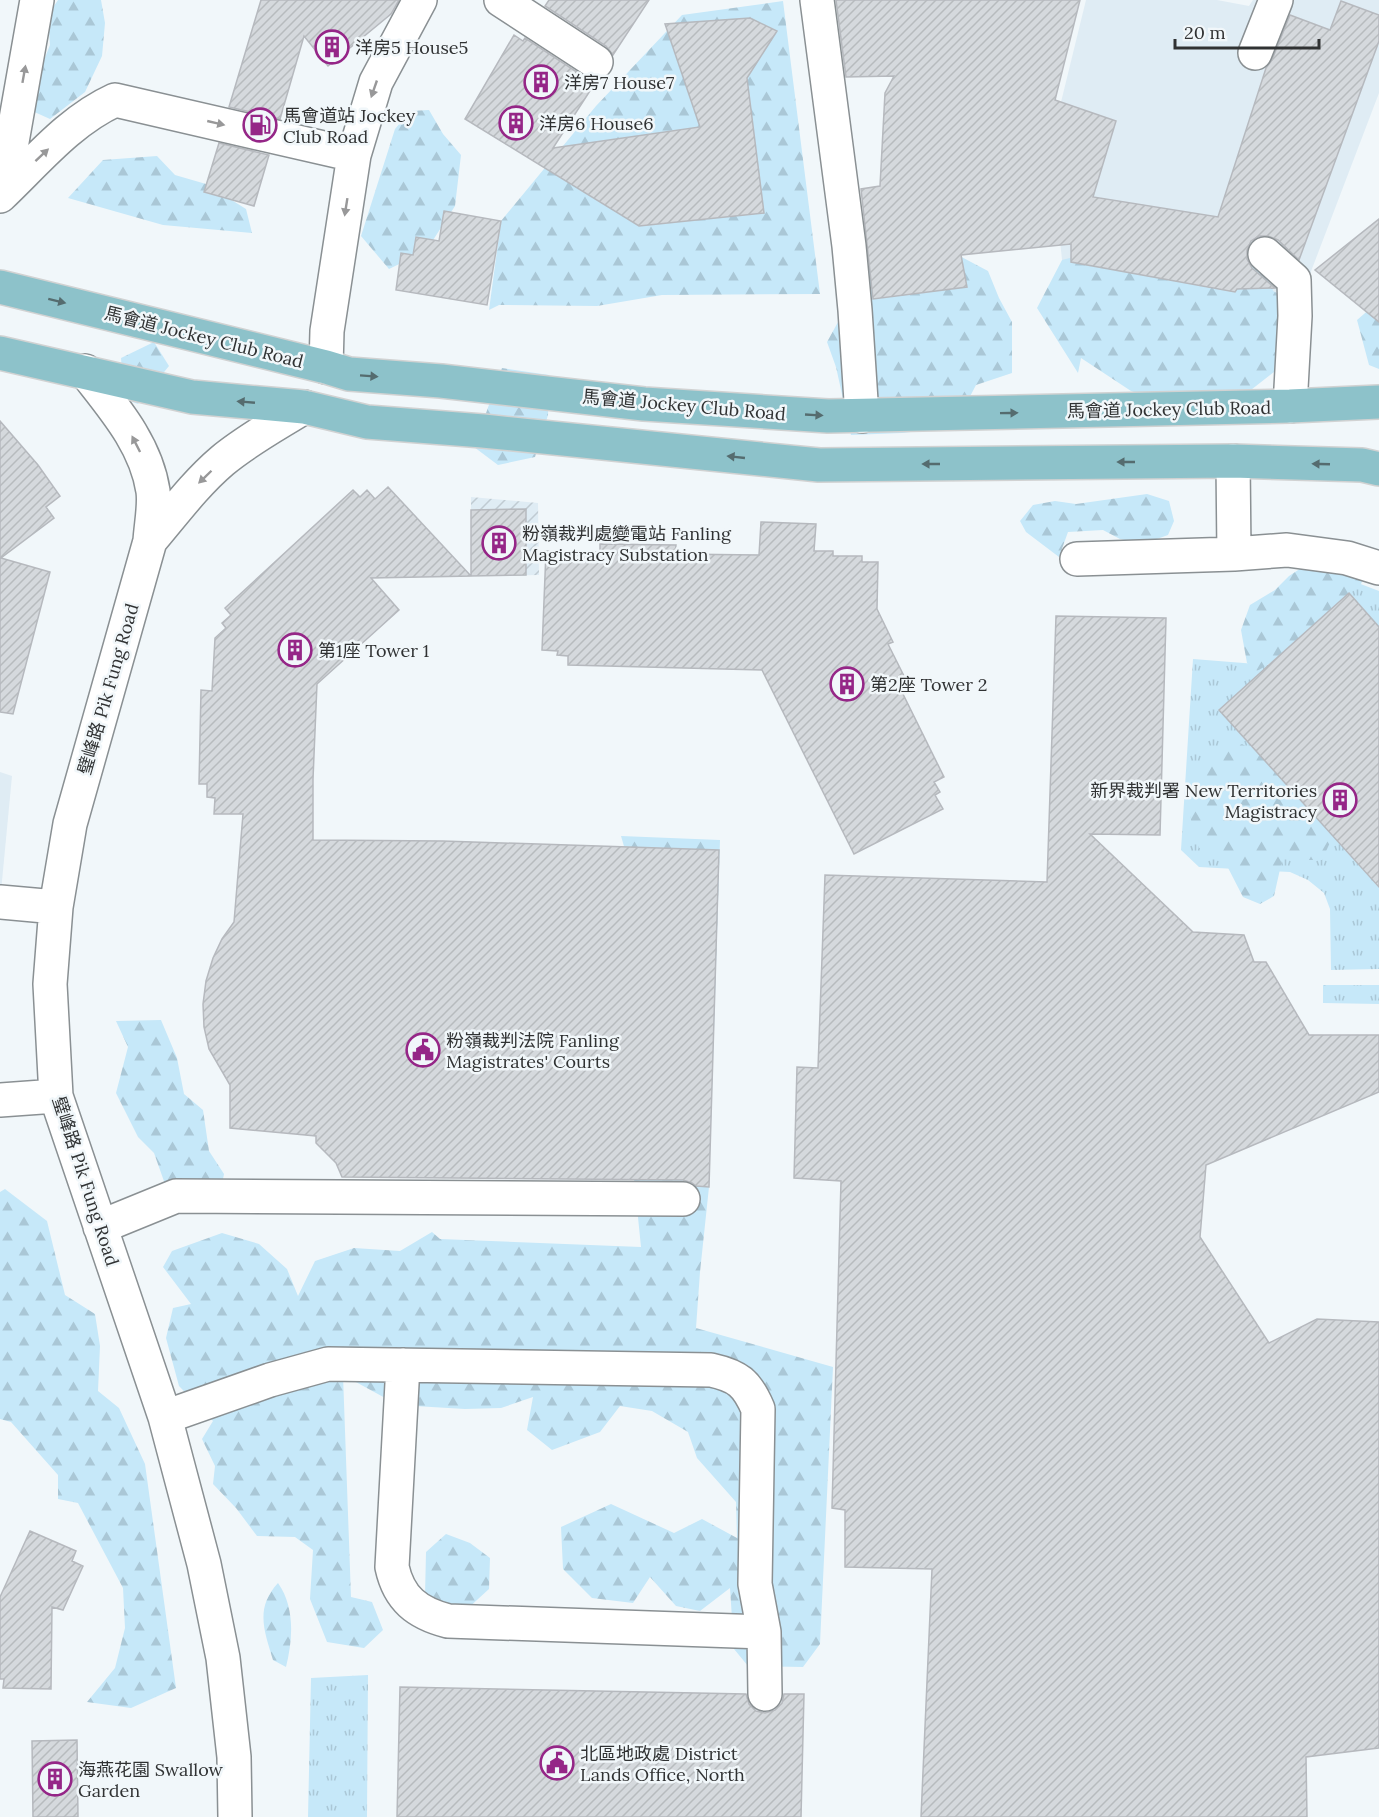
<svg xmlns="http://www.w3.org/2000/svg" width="1379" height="1817" viewBox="0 0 1379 1817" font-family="Lora,'Noto Sans SC',serif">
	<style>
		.built { fill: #dfecf4 }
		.industrial { fill: url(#industrial-furrows) }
		.grass { fill: url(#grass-tufts) }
		.forest { fill: url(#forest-firs) }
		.building { fill: url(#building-hatch); stroke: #b6b9be; stroke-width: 1.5 }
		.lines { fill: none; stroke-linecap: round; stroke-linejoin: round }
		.minor-casing { stroke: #8a9093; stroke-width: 36 }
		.major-casing { stroke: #d1d2d2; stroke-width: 36 }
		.minor { stroke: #fff; stroke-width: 33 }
		.major { stroke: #8dc2ca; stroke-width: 33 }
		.oneway { fill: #989899 }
		.oneway2 { fill: #556c6f }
		.labels { text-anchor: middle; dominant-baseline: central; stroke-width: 5; stroke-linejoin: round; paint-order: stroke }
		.poi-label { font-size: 18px; fill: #303233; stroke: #f1f7fa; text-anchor: start }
		.street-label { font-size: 18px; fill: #303233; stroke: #f1f7fa }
	</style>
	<defs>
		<pattern id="industrial-furrows" width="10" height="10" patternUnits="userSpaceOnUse" patternTransform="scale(1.5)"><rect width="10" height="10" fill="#dfecf4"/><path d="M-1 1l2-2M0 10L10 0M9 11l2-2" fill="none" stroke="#c0cbd2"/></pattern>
		<pattern id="grass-tufts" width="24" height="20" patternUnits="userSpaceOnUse" patternTransform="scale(1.5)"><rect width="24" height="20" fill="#c6e8f9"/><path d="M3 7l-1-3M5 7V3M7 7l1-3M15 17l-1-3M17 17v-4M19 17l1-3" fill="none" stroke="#aac7d6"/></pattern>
		<pattern id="forest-firs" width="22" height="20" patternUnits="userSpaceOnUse" patternTransform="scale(1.5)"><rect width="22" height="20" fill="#c6e8f9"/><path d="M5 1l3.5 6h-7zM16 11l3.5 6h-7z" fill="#aac7d6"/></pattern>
		<pattern id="building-hatch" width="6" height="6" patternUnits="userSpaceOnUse" patternTransform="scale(1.5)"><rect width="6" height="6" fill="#d5d9dd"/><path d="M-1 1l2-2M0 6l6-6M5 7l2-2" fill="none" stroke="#b7bbbe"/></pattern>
	</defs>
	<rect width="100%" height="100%" fill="#f1f7fa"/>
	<path class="built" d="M1086 0H1217L1249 6 1253 0H1379V93L1302 295 1069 325 1050 147Z
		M0 772 12 776 0 902Z"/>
	<path class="industrial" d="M471 497 538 503 539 575 471 576Z"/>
	<path class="grass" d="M1358 583 1379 591V627L1349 593Z
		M1193 659 1269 665 1219 710 1379 887V969L1331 970 1330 909 1324 893 1308 880 1290 872 1199 867 1181 850Z
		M1323 985H1379V1004L1323 1003Z
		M368 1675 367 1817H308L311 1678Z"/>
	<path class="forest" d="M58 0H101L105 23 102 56 85 92 50 119 30 110 36 80 50 45 48 15Z
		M783 1 820 294 662 295 597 306 499 305 489 310 501 221 596 106 682 15Z
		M429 110 443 134 461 155 455 206 426 251 389 269 361 236 395 129 410 111Z
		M157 156 175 175 206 184 246 209 252 233 163 225 68 198 103 160Z
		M1097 251 1210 264 1268 263 1273 291 1302 306 1274 372 1224 411 1169 404 1131 391 1081 358 1078 373 1037 308 1062 260Z
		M954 253 988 271 999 298 1012 322V373L976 385 954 427 902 433 851 435 836 367 827 342 874 257Z
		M1379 301V369L1369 365 1357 320Z
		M154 342 169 366 138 404 124 399 121 358Z
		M502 368 549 375 548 415 535 457 498 465 474 447Z
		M1147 494 1169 501 1174 521 1168 535 1143 544 1120 539 1103 530 1068 532 1059 557 1026 532 1020 521 1033 505 1055 501 1076 504Z
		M1315 559 1366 572 1361 584 1269 664 1257 671 1247 663 1241 630 1250 605 1275 590 1289 576Z
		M1242 744 1261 755 1333 836 1322 860H1292L1275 845 1283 856 1274 896 1260 904 1243 897 1223 858 1199 848 1190 816 1205 793 1198 770 1207 758Z
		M621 836 720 840 709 1187 700 1272 696 1328 833 1367 820 1644 803 1667 748 1666 734 1649 730 1588 700 1611 676 1606 650 1577 633 1603 592 1598 563 1569 561 1527 611 1504 674 1533 702 1519 737 1538 736 1502 697 1458 688 1432 652 1411 620 1406 600 1432 552 1450 527 1430 533 1397 501 1408 465 1409 398 1405 343 1375 351 1597 372 1602 383 1630 364 1648 327 1642 310 1599 313 1550 295 1537 257 1536 236 1508 213 1484 215 1466 202 1439 213 1421 179 1386 166 1338 173 1308 191 1304 163 1267 172 1251 222 1233 259 1244 287 1269 298 1296 315 1261 354 1248 400 1251 432 1232 440 1239 641 1247 634 1178 639 898Z
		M161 1020 177 1058 184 1094 203 1110 209 1151 224 1174 217 1209 171 1201 154 1153 138 1137 116 1093 128 1047 116 1021Z
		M5 1189 47 1221 65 1295 95 1314 100 1346 98 1391 119 1408 145 1464 176 1688 131 1708 87 1702 115 1668 125 1628 123 1588 78 1503 58 1499V1475L11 1422 0 1419V1192Z
		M446 1534 470 1543 490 1558 489 1589 466 1610 425 1596 426 1552Z
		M278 1583C295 1607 293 1639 286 1667L273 1660C264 1630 255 1608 278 1583Z"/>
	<path class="building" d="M261 0H399L391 14 328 66 304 36 280 119 229 107Z
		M549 0H649L613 55 606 46 545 6Z
		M836 0H1080L1055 100 1116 121 1093 197 1218 217 1266 68 1272 60 1290 15 1330 30 1341 1 1379 15V41L1299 260 1278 240 1268 236H1259L1251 241 1247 250V259L1252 268 1275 288 1237 289 1235 292 1071 262V244L961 255 967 287 873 299 861 189 880 186 885 93 894 76 846 77Z
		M750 18 777 31 747 78 764 213 639 226 465 119 514 35 523 41 525 38 586 78 597 80 553 148 700 127 665 24Z
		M219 143 269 155 254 206 204 192Z
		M444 211 501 221 487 305 396 290 401 253 413 255 416 237 439 241Z
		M1379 219V322L1315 270Z
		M0 421 38 465 60 496 46 507 54 518 1 558 50 572 13 714 0 712Z
		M388 487 471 576 371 578 399 610 317 684 313 779V840L443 841 719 850 709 1187 696 1186 692 1183 683 1180 342 1177 336 1163 316 1143V1136L230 1128V1085L209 1049 204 1027 203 1004 206 981 213 958 222 939 234 922 243 814H214L215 798 207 797V784H199L201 690 212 691 215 638 226 628 222 623 231 615 225 608 353 490 360 497 367 490 375 499Z
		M526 509V575L471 576V510Z
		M761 522 816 524 814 551H833V556H862V562H878L877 609 893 642 888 644 910 688 902 692 944 777 934 782 940 792 935 795 943 809 854 854 762 670 568 665V656L557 655 558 651 542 650 546 551 600 552V544L676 545 675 554 759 555Z
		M1349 593 1379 627V887L1219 710Z
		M1056 616 1166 618 1160 835 1090 834 1193 932 1244 935 1254 962H1266L1309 1035H1379V1092L1206 1165 1200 1237 1269 1343 1317 1319 1379 1322V1748L1306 1757 1307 1817H921L932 1569 845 1567V1510L832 1508 841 1181 794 1178 797 1067 818 1068 825 875 1047 882Z
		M30 1531 76 1551 72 1561 83 1566 63 1610 52 1607 51 1689 3 1688 4 1679H0V1597Z
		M400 1687 746 1694 749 1704 756 1711 765 1713 775 1710 782 1703 784 1694H804L801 1817H397Z
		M77 1740 78 1817H33L32 1741Z"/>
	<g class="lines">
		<g class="minor-casing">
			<path id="minor" d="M501 0 596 62
				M817 0 849 246 855 310 862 416
				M1255 53 1276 0
				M354 155 376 82 420 0
				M3 193 37 0
				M0 196C36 162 69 121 115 100L354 155 327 331 326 367
				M1265 254 1294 280 1295 316 1290 406
				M85 371C113 407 146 444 153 491 155 506 151 525 150 541L70 824 56 907 50 984 56 1096 165 1417 204 1564 223 1658 234 1757 235 1817
				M1233 461 1234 554 1287 550 1347 558 1379 568
				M150 541C173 514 195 484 222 461 247 440 277 424 304 407
				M1077 559 1234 554
				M0 902 56 907
				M0 1100 56 1096
				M100 1227 176 1196 683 1199
				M165 1417 270 1380 328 1364 711 1370C738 1376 747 1383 758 1409L755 1584 764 1632 448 1621C417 1613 399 1599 392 1567L403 1365
				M764 1632 765 1694"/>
		</g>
		<g class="major-casing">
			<path id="major" d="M0 287 326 367 349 374 441 381 644 404 828 416 1290 406 1379 402
				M0 353 192 397 304 407 367 422 483 431 819 465 1233 461 1362 465 1379 469"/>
		</g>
		<use href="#minor" class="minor"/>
		<use href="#major" class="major"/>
	</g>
	<defs><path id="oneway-solid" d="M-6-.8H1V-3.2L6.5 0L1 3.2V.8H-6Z" transform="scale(1.5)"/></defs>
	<g class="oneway">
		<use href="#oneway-solid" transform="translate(24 74) rotate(-80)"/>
		<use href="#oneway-solid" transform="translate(374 89) rotate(109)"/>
		<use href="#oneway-solid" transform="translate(216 123) rotate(13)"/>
		<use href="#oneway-solid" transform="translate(42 155) rotate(-43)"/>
		<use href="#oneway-solid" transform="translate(346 207) rotate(99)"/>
		<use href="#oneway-solid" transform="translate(136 444) rotate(-117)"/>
		<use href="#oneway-solid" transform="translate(205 477) rotate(136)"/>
	</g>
	<g class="oneway2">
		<use href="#oneway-solid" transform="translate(57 301) rotate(14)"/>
		<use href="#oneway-solid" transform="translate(369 376) rotate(4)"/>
		<use href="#oneway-solid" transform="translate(246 402) rotate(-175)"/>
		<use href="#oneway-solid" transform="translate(1009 413) rotate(-1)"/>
		<use href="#oneway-solid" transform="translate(814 415) rotate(3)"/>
		<use href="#oneway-solid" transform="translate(736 457) rotate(-174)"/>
		<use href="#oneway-solid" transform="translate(1126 462) rotate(180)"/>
		<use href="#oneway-solid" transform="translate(931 464) rotate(180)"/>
		<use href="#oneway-solid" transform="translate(1321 464) rotate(-178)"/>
	</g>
	<defs>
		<g id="building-ring" transform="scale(1.725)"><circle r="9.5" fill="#f1f7fa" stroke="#952687" stroke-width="1.5"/><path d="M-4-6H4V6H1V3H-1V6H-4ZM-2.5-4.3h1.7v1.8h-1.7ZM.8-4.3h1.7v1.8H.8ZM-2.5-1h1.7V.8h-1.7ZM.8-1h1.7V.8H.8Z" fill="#952687"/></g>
		<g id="fuel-ring" transform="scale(1.725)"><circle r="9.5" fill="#f1f7fa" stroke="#952687" stroke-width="1.5"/><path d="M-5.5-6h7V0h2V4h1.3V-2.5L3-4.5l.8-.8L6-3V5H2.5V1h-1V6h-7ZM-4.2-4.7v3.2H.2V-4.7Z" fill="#952687"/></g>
		<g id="civic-ring" transform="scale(1.725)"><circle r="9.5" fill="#f1f7fa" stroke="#952687" stroke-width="1.5"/><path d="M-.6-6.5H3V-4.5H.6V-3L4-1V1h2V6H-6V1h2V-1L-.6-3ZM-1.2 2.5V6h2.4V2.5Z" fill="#952687"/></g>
	</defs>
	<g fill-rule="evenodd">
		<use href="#building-ring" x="332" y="47"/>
		<use href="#building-ring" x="541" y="82"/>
		<use href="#building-ring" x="516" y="123"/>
		<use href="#fuel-ring" x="260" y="125"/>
		<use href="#building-ring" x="499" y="543"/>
		<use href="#building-ring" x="295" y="650"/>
		<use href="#building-ring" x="847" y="684"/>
		<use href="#building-ring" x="1340" y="800"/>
		<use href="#civic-ring" x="423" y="1050"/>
		<use href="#civic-ring" x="557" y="1763"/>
		<use href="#building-ring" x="55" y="1779"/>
	</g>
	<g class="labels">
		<g class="poi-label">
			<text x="355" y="47">洋房5 House5</text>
			<text x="564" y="82">洋房7 House7</text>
			<text x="283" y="115">馬會道站 Jockey<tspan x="283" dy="21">Club Road</tspan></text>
			<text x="539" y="123">洋房6 House6</text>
			<text x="522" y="533">粉嶺裁判處變電站 Fanling<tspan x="522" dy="21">Magistracy Substation</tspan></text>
			<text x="318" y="650">第1座 Tower 1</text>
			<text x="870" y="684">第2座 Tower 2</text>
			<text x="1317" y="790" text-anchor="end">新界裁判署 New Territories<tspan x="1317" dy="21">Magistracy</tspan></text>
			<text x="446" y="1040">粉嶺裁判法院 Fanling<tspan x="446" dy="21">Magistrates' Courts</tspan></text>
			<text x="580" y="1753">北區地政處 District<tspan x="580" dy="21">Lands Office, North</tspan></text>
			<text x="78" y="1769">海燕花園 Swallow<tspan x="78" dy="21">Garden</tspan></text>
		</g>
		<g class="street-label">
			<text transform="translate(204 337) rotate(14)">馬會道 Jockey Club Road</text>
			<text transform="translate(684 405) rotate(5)">馬會道 Jockey Club Road</text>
			<text transform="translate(1169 409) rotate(-1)">馬會道 Jockey Club Road</text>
			<text transform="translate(108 689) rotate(-74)">璧峰路 Pik Fung Road</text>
			<text transform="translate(86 1181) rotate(72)">璧峰路 Pik Fung Road</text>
		</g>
	</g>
	<path d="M1175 39v9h144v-9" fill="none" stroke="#303233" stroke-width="3"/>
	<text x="1184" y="39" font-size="18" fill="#303233" stroke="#f1f7fa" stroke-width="4.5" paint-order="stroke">20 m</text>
</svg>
